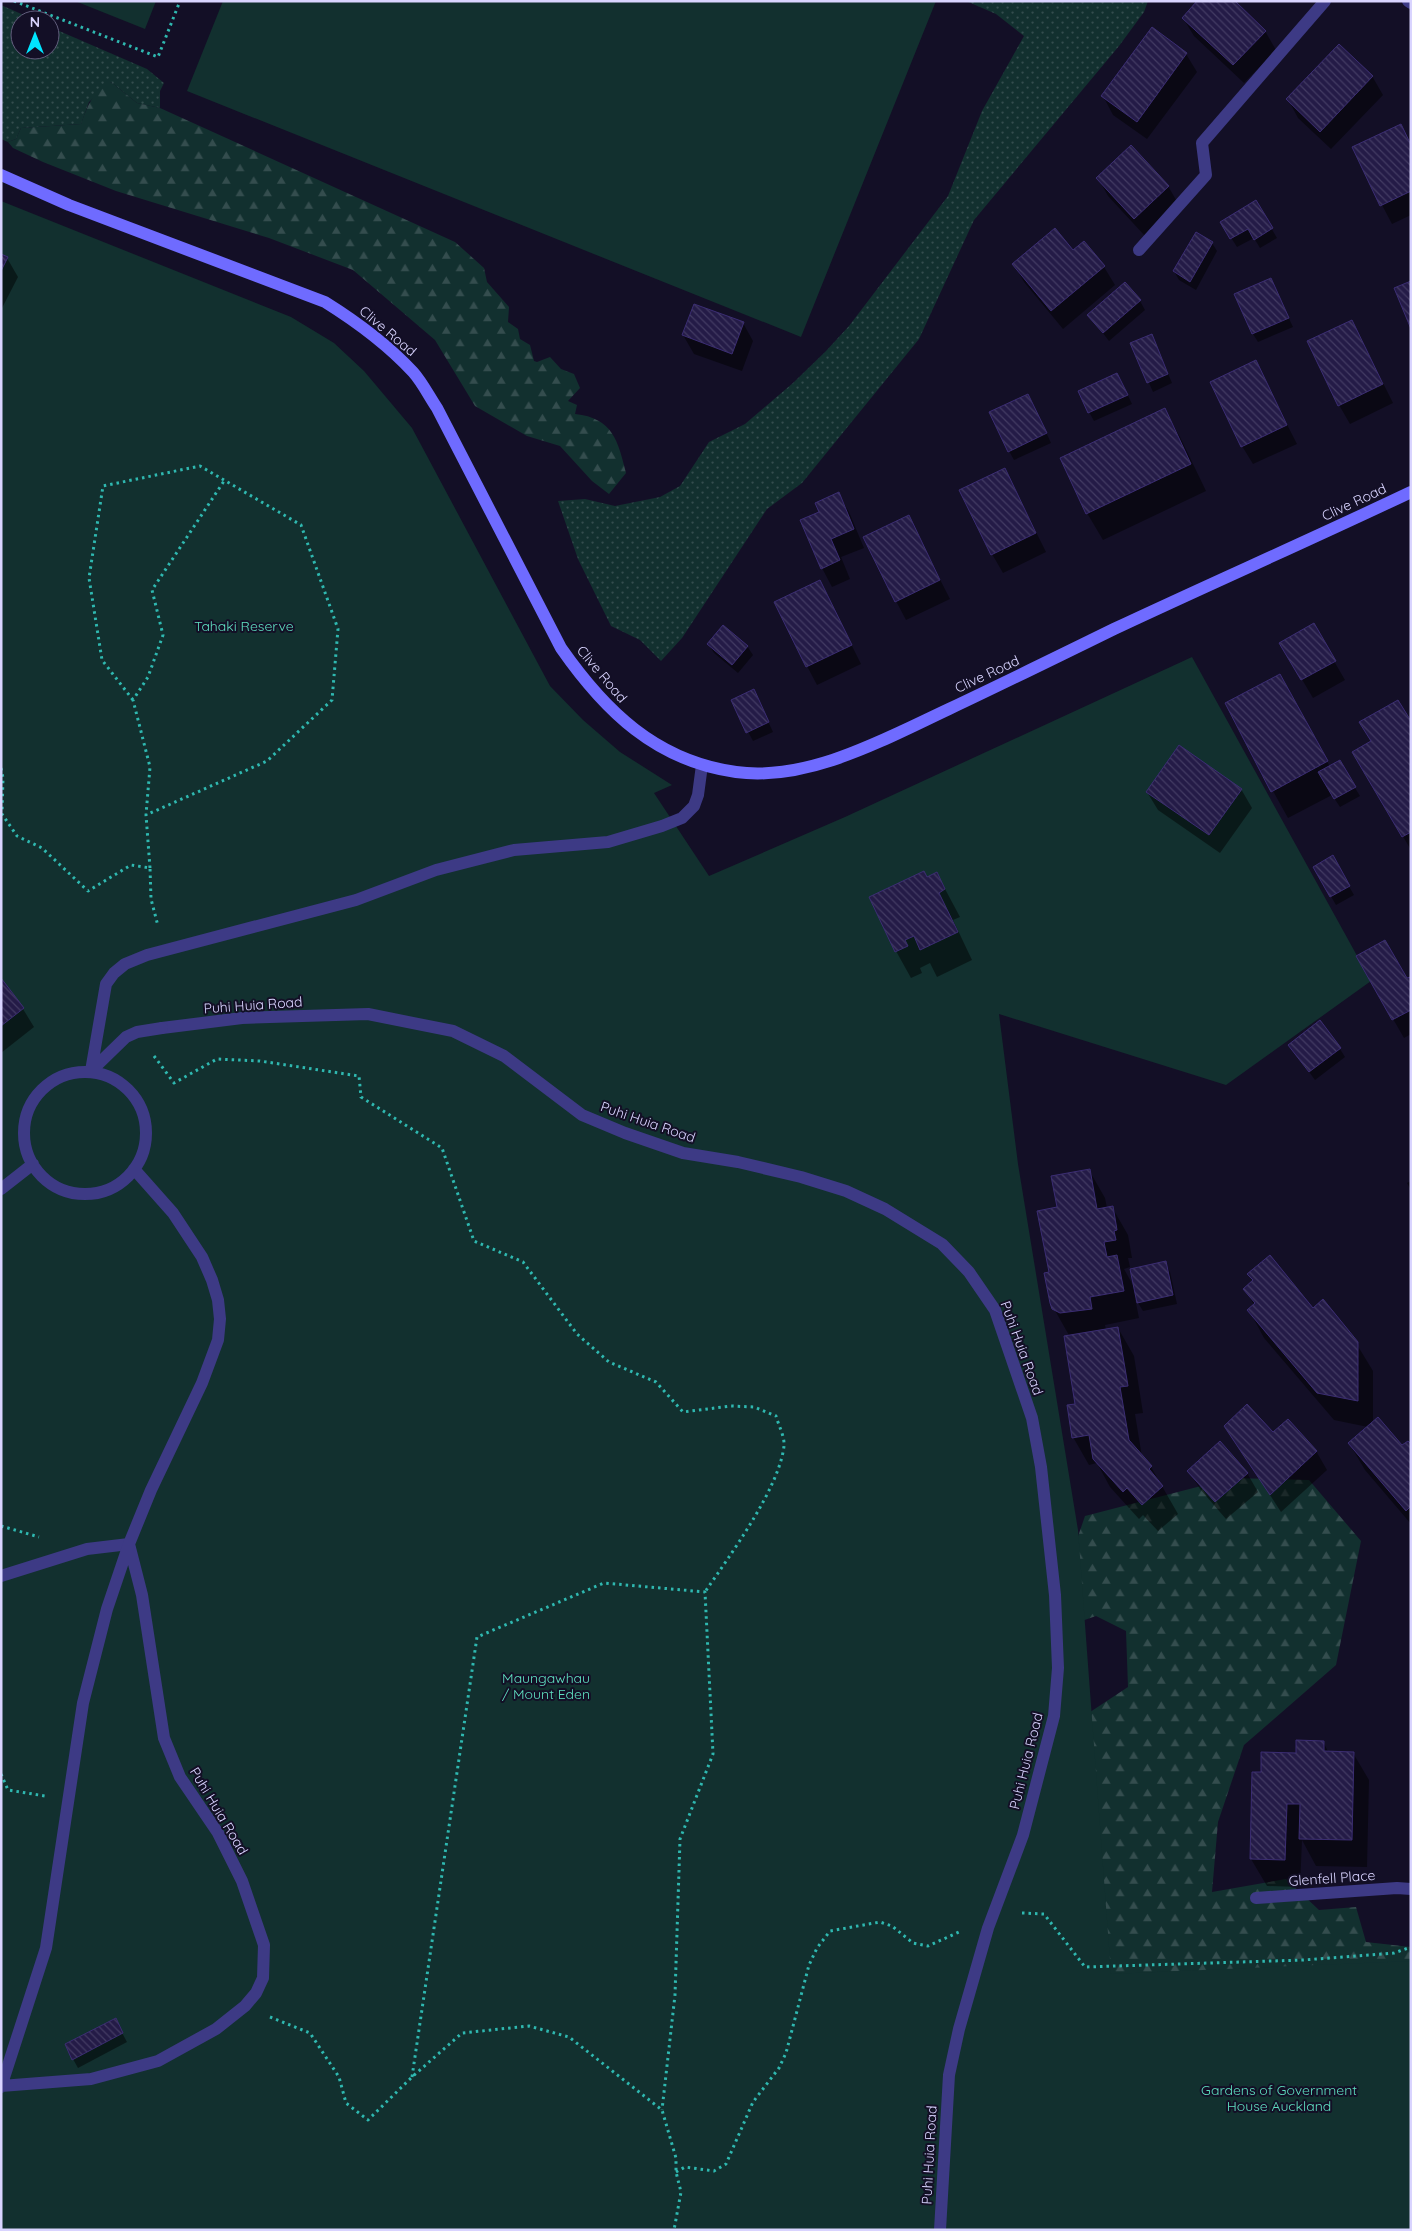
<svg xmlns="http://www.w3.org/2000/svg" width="1412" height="2231" viewBox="0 0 1412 2231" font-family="Quicksand,sans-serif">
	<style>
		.grass { fill: url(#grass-dots) }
		.forest { fill: url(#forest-firs) }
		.green { fill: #12302f }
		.shadow { fill: #0007 }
		.building { fill: url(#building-back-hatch); stroke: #3b2d73 }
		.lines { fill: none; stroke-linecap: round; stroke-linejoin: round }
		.path { stroke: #2fb8b0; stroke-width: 3; stroke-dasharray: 2.5 4; stroke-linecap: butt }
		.service { stroke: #3d3a85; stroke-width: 12 }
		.pedestrian { stroke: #3d3a85; stroke-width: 12 }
		.minor { stroke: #3d3a85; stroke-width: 12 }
		.secondary { stroke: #6f6bff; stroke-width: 12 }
		.labels { text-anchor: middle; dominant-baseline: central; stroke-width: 4; stroke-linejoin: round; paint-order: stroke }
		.street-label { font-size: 14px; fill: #d9d4ff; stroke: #130f26 }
		.park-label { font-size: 14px; fill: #5fe0c0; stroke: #130f26 }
	</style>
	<defs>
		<pattern id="grass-dots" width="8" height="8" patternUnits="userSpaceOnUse" patternTransform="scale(1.25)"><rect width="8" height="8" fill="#12302f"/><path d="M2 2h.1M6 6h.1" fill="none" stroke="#344d4e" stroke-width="1.8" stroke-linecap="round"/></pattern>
		<pattern id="forest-firs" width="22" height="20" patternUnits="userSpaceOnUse" patternTransform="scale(1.25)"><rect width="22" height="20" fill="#12302f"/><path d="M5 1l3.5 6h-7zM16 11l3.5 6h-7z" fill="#344d4e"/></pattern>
		<pattern id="building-back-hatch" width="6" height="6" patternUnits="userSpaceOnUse" patternTransform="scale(1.25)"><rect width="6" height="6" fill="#241b47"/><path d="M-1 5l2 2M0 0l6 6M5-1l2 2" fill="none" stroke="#433b63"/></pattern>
	</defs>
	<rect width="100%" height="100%" fill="#130f26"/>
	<path class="grass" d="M966 1H1148L1144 12 1119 46 974 220 919 339 802 483 767 509 682 638 661 661 640 640 611 626 578 559 558 501 585 499 615 506 660 497 680 486 709 442 745 424 793 383 826 351 849 326 948 196 982 111 1024 36 996 14Z
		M1 5 35 20H20V50H50V27L147 69 164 83 160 91V108L137 103 111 82 89 102 81 124 21 128 16 139 8 142 1 139Z"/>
	<path class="forest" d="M111 82 137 103 160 108 455 242 484 268 487 282 509 307 508 322 518 329 520 339 530 345 534 361 537 362 550 357 561 369 574 374 580 388 568 401 577 405 575 414C613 418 618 441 626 473L609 494 592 481 560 446 527 436 475 406 435 340 353 270 269 238 116 191 43 162 13 148 8 142 16 139 21 128 81 124C88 105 93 91 111 82Z
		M1232 1478 1309 1480 1361 1541 1336 1665 1244 1745 1218 1822 1212 1892 1286 1879 1319 1910 1356 1907 1366 1942 1411 1947V2086L959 2230 1078 1720 1128 1687 1126 1631 1096 1616 1073 1624V1551L1085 1516Z"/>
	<path class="green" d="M75 1H156L145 29Z
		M223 1H936L801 337 187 91Z
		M1 201 291 317 334 343 364 371 412 428 550 686 583 720 620 752 672 785 654 793 709 876 845 817 1192 657 1371 981 1226 1085 999 1014 1018 1164 1078 1530 1111 1974 1411 1961V2230H1Z"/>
	<path class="shadow" d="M1183 18 1265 31 1276 50 1244 83 1194 36Z
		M1152 29 1186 54 1197 72 1147 139 1113 115 1103 96Z
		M1372 76 1383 95 1331 149 1298 118 1288 99Z
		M1400 125 1411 144V215L1392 224 1382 205Z
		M1098 178 1168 186 1179 205 1145 236 1108 196Z
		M1256 202 1277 238 1260 248 1254 238 1237 247 1221 222Z
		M1084 243 1104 267 1115 285 1063 329 1024 282 1014 264 1073 252Z
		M1212 243 1217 251 1196 290 1179 280 1174 271Z
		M1 256 7 258 18 277 1 310Z
		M1270 279 1293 327 1258 342 1253 334Z
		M1140 301 1145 310 1109 341 1089 315Z
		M1352 321 1393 403 1350 424 1339 405Z
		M743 323 753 341 742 371 694 354 683 335Z
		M1152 336 1172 383 1153 392 1132 344Z
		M1255 362 1297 444 1253 464 1242 446Z
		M1122 383 1132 404 1094 421 1089 412Z
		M1033 404 1051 443 1014 460 1009 451Z
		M1164 410 1180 437 1206 491 1103 540 1087 513Z
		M1005 470 1046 552 1003 573 992 554Z
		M838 494 849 512 864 548 841 557 850 579 832 587 822 568 821 513Z
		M908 517 950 599 906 620 896 601Z
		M820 582 861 664 817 685 807 666Z
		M1313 625 1345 680 1313 698 1281 644Z
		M709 645 747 646 753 655 738 673 714 653Z
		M758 700 773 732 753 741 732 701Z
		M1296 703 1330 767 1339 762 1360 796 1340 807 1332 795 1288 818 1273 791Z
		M1411 724V850L1354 753Z
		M1241 789 1252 808 1220 853 1158 810 1147 792Z
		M1332 857 1354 895 1336 905 1314 867Z
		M937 874 960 917 953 920 972 960 937 977 930 963 920 968 922 973 911 978 896 951Z
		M1357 956 1407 980 1411 978V1034L1404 1038Z
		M1 980 23 1009 34 1027 1 1053Z
		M1290 1046 1340 1049 1345 1057 1315 1080Z
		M1089 1170 1105 1198 1107 1208 1112 1207 1128 1235 1132 1258H1128L1130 1267 1124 1269 1134 1287 1165 1263 1170 1272 1177 1304 1143 1311 1135 1298 1139 1318 1105 1325 1106 1330 1118 1328 1134 1356 1143 1413 1135 1414 1142 1457 1151 1467 1178 1514 1158 1531 1143 1515 1139 1519 1110 1487 1097 1463 1089 1465 1073 1437 1076 1405 1070 1337 1053 1307 1050 1273 1059 1208Z
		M1411 1181V1190L1407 1183Z
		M1249 1274 1312 1309 1356 1343 1373 1371V1422L1402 1447 1411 1446V1524L1365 1470 1349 1443 1368 1427 1334 1420 1264 1338 1249 1310 1254 1305 1245 1289 1253 1282Z
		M1225 1426 1273 1434 1316 1451 1327 1470 1281 1512Z
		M1189 1471 1247 1473 1258 1492 1226 1519 1200 1489Z
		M1323 1742 1329 1753H1353L1369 1780 1367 1867 1316 1866 1302 1840 1300 1887 1267 1886 1251 1859 1262 1773Z
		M120 2029 127 2042 78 2068 73 2059Z"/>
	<path class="building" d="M1197 1H1235L1266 31 1233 65 1182 18Z
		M1152 27 1187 53 1137 122 1101 96Z
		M1339 44 1373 76 1320 132 1286 99Z
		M1401 124 1411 145V191L1380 206 1352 147Z
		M1131 145 1169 186 1134 219 1096 178Z
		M1256 200 1273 228 1254 240 1248 229 1230 239 1220 222Z
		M1055 228 1073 250 1084 241 1105 266 1051 311 1012 264Z
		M1196 232 1213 242 1190 282 1173 271Z
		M1 254 8 257 1 271Z
		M1271 278 1289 318 1252 334 1234 294Z
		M1411 281V329L1394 288Z
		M1125 282 1141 300 1103 333 1087 315Z
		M694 304 744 322 732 354 682 335Z
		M1352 320 1383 384 1338 406 1307 341Z
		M1152 334 1168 374 1147 383 1130 343Z
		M1256 360 1287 425 1241 447 1210 382Z
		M1117 373 1128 395 1088 413 1078 391Z
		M1028 394 1047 433 1008 452 989 412Z
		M1165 408 1191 464 1086 514 1060 458Z
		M1005 468 1036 533 991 555 959 490Z
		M839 492 854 529 831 539 840 560 821 569 800 520 819 512 815 503Z
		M909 515 940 580 895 602 863 537Z
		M820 580 852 645 806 667 774 602Z
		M1314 623 1336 661 1301 680 1279 643Z
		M723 625 748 646 732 665 707 644Z
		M1280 674 1328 761 1271 792 1225 703Z
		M754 689 769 722 746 733 731 700Z
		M1398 700 1411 721V832L1402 837 1352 752 1371 741 1359 722Z
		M1179 745 1242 789 1209 835 1146 792Z
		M1340 760 1356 787 1334 799 1318 772Z
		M1333 855 1350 886 1330 897 1313 867Z
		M924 871 927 877 937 872 945 889 939 893 958 932 920 950 914 936 905 940 908 946 895 952 869 897Z
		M1385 940 1407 978 1411 977V1010L1392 1020 1356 956Z
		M1 978 24 1008 1 1026Z
		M1320 1020 1341 1048 1309 1072 1288 1045Z
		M1090 1169 1097 1209 1113 1206 1117 1230 1114 1231 1116 1240 1104 1242 1107 1257 1117 1255 1124 1291 1090 1297 1092 1309 1060 1313 1052 1309 1050 1303 1044 1273 1049 1272 1037 1211 1057 1207 1051 1176Z
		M1270 1255 1313 1308 1323 1299 1358 1342V1401L1317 1393 1247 1310 1255 1303 1243 1289 1253 1280 1247 1274Z
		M1166 1261 1173 1295 1137 1303 1130 1269Z
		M1118 1327 1128 1386 1120 1387 1129 1440 1152 1466 1149 1469 1163 1486 1142 1505 1127 1488 1123 1492 1093 1459 1089 1435 1072 1438 1067 1405 1075 1404 1064 1336Z
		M1247 1404 1273 1432 1288 1419 1317 1451 1270 1495 1224 1426Z
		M1378 1417 1402 1445 1408 1441 1411 1444V1506L1406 1511 1348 1443Z
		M1220 1441 1248 1473 1215 1502 1187 1471Z
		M1296 1740 1324 1741V1751L1354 1752 1352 1840 1299 1839 1300 1804H1287L1285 1860 1250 1859 1252 1772H1261V1752L1296 1753Z
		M116 2018 123 2033 72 2060 65 2044Z"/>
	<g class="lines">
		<path class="path" d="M14 1 158 57 180 1
			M133 700 102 660 89 578 103 486 200 466 301 525 338 629 332 700 267 761 146 815
			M1 768 3 778 2 814 17 836 42 848 88 891 131 865 150 868 151 899 158 926
			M150 868 146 815 150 767 133 700 148 677 163 635 152 590 224 481
			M154 1056 174 1083 217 1059 260 1061 359 1076 361 1097 442 1148 474 1241 523 1262 577 1334 609 1362 656 1382 683 1412 731 1406 754 1407 776 1416C778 1424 785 1437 784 1446 779 1489 730 1555 705 1592
			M1 1526 39 1537
			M1 1774 8 1790 45 1796
			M1022 1913 1044 1914 1085 1967 1303 1960 1394 1953 1411 1947
			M270 2017 310 2033 339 2077 346 2103 368 2120 412 2077 462 2033 529 2026 569 2037 662 2110 676 2158V2172L681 2192 674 2230
			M412 2077 477 1637 604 1583 705 1592 713 1754 680 1839 675 1995 662 2110
			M676 2172 685 2167 714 2171 726 2164 753 2102 779 2068 786 2053 809 1965 817 1948 830 1931 880 1922 892 1926 913 1943 928 1946 959 1932"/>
		<path class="service" d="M1408 1 1411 3
			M1139 250 1206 175 1202 143 1325 1
			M1 1576 87 1549 129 1544"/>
		<path class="pedestrian" d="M162 1028 242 1018 368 1014 453 1031 504 1056 582 1115 625 1133 683 1153 738 1162 801 1177 846 1191 885 1209 942 1244 969 1272 995 1310 1032 1418 1041 1467 1055 1595 1058 1668 1054 1716 1023 1835 988 1928 959 2029 949 2075 940 2230"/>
		<path class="minor" d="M91 1071 106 984 114 973 125 964 147 955 356 900 436 870 514 850 608 842 662 826 682 818 694 806 698 795 702 765
			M91 1071 126 1037 137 1032 162 1028
			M24 1133a61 61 0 1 1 122 0a61 61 0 1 1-122 0Z
			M1 1189 33 1164
			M1256 1898 1397 1888 1411 1889
			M1 2086 91 2079 158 2061 216 2029 245 2006 256 1993 263 1978 264 1945 242 1881 218 1833 180 1777 164 1738 142 1595 129 1544
			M1 2087 46 1948 83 1703 107 1609 129 1544 151 1490 202 1383 218 1340 220 1319 218 1300 212 1280 202 1257 173 1213 134 1169"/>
		<path class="secondary" d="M1 175 69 205 325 302C357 322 387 344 413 372 422 382 429 396 437 408L561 648C605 711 656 761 736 772 808 782 885 739 949 709 1004 683 1059 656 1114 629 1212 583 1312 539 1411 492"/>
	</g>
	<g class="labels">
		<g class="street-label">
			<text transform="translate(388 331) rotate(40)">Clive Road</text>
			<text transform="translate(1354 502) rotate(-25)">Clive Road</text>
			<text transform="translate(602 674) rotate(50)">Clive Road</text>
			<text transform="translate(987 674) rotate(-25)">Clive Road</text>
			<text transform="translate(253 1005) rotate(-4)">Puhi Huia Road</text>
			<text transform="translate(648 1122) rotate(19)">Puhi Huia Road</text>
			<text transform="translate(1022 1348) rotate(70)">Puhi Huia Road</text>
			<text transform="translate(1026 1761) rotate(-76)">Puhi Huia Road</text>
			<text transform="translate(219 1811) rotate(59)">Puhi Huia Road</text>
			<text transform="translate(1332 1878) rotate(-4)">Glenfell Place</text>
			<text transform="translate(929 2155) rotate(-87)">Puhi Huia Road</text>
		</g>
		<g class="park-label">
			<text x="244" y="626">Tahaki Reserve</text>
			<text x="546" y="1678">Maungawhau<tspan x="546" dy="16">/ Mount Eden</tspan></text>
			<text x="1279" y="2090">Gardens of Government<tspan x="1279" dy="16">House Auckland</tspan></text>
		</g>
	</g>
	<rect width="1412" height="2231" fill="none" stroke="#d9d4ff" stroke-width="5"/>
	<g transform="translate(35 35)"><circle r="24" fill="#130f26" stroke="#625e7d"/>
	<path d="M0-4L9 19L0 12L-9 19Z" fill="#00e5ff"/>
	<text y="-8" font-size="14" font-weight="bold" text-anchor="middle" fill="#d9d4ff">N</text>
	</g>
</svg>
